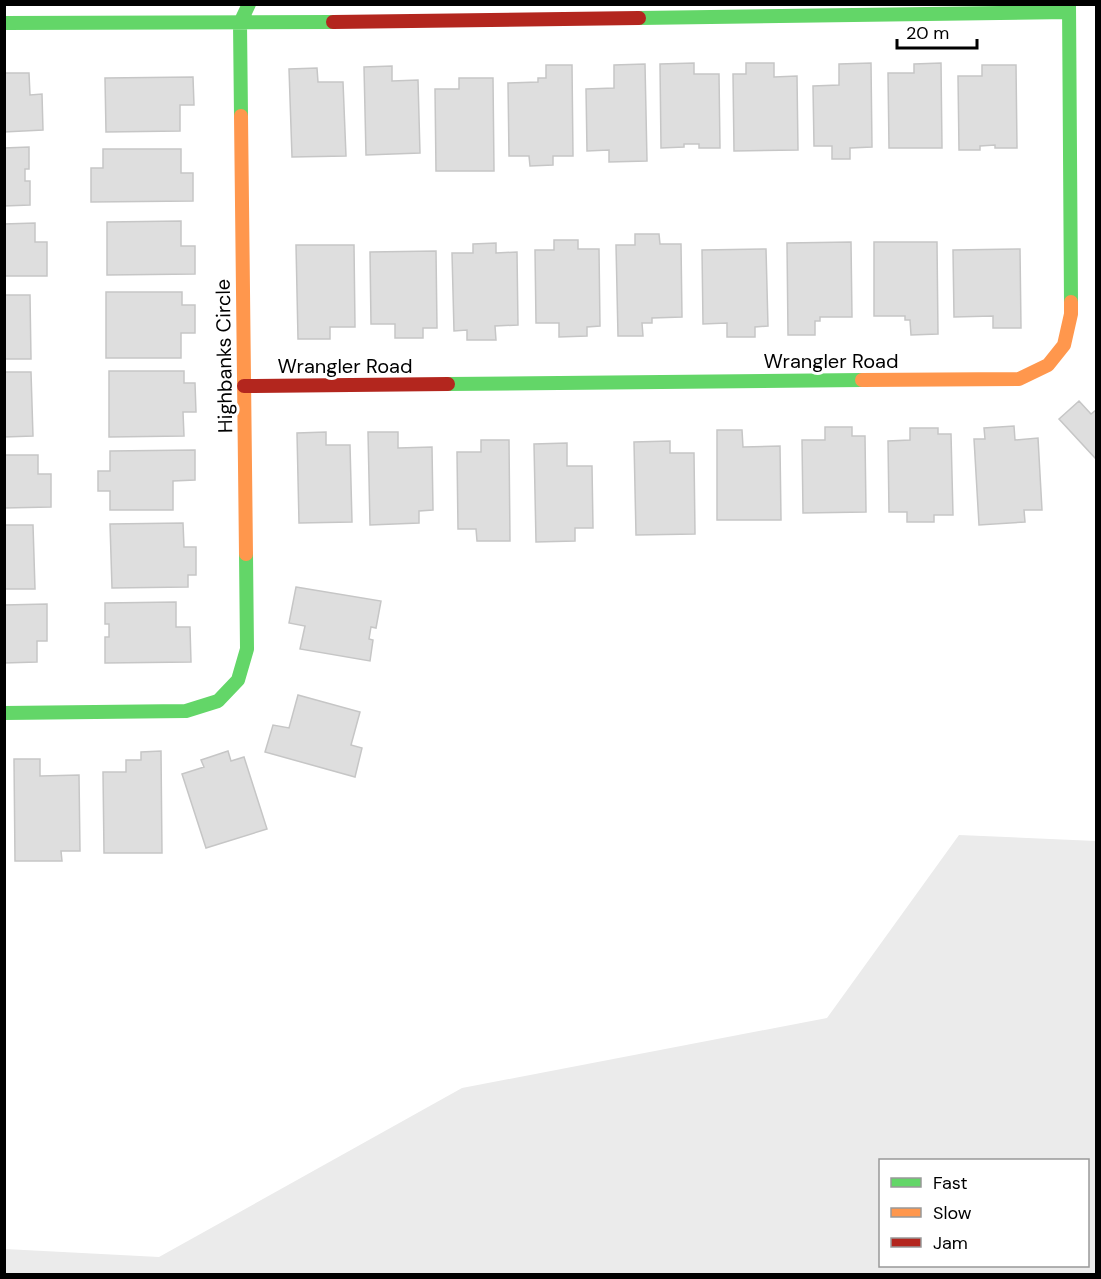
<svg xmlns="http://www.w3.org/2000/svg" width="1101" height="1279" viewBox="0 0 1101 1279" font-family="'DM Sans',sans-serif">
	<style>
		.green { fill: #ebebeb; fill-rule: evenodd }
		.building { fill: #dedede; stroke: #c6c6c6; stroke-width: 1.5 }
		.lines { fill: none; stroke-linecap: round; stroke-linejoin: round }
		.fast { stroke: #63d668; stroke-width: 14 }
		.slow { stroke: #ff974d; stroke-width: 14 }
		.jam { stroke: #b3261e; stroke-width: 14 }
		.labels { text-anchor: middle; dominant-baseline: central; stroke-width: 6; stroke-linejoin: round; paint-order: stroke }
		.street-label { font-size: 20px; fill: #000; stroke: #fff }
	</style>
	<rect width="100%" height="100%" fill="#fff"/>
	<path class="green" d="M959 835 1096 841V1274H5V1249L159 1257 462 1088 827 1018ZM880 1160H1088V1266H880Z"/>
	<path class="building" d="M694 63V74H719L720 148H699V144H684V147L661 148 660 64Z
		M746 63H774V77L797 76 798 150 734 151 733 74H746Z
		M871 63 872 147 850 148V159H832V146H814L813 86 839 85V64Z
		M941 63 942 148H889L888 73H914V64Z
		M645 64 647 161 609 162V150L587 151 586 89 614 88V65Z
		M546 65H572L573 156H553V165L530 166 529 156H509L508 83 538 82V78H546Z
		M982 65H1016L1017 148H995V145L980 146V150H959L958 76H982Z
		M392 66V81L418 80 420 153 366 155 364 67Z
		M317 68 318 82H343L346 156 292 157 289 69Z
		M4 73H29L30 95 42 94 43 130 4 132Z
		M193 77 194 105H180V131L106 132 105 78Z
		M459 78H493L494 171H436L435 89H459Z
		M29 147V169H25V181H30V205L4 206V148Z
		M103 149H181V173H193V201L91 202V168H103Z
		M181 221V246H195V274L107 275V222Z
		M35 223V242H47V276H4V224Z
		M635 234H659L660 244H681L682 317 652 318V323H642L643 336H618L616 245H635Z
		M554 240H578V249H599L600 326 587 327V336L559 337V323H536L535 250H554Z
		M851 242 852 317H820V321H815V335H788L787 243Z
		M874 242H937L938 334 911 335 910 320H905V316H874Z
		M496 243V253L517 252 518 325 495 326 496 340H467V330L454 331 452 253H473V244Z
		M296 245H354L355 327H330V339H298Z
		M766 249 768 326 755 327V337H727V323L703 324 702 250Z
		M1020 249 1021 328H993V316L954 317 953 250Z
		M436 251 437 328H423V338H395V324H371L370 252Z
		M106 292H182V305H195V333H181V358H106Z
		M4 295H30L31 359H4Z
		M109 371H184V383H195L196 412H183L184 436 109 437Z
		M4 372H31L33 436 4 437Z
		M1079 401 1091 414 1096 410V459L1059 419Z
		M1014 426 1015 440 1038 438 1042 510H1024L1025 522 979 525 974 439H985L984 428Z
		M825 427H852V436H865L866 512 803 513 802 440H825Z
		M910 428H938V434H951L953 515H934V522H907V512H889L888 441 910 440Z
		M717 430H742L743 447 780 446 781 520H717Z
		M326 432V445H350L352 522 299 523 297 433Z
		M368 432H398V448L432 447 433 510 419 511V523L370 525Z
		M481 440H509L510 541H477L476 529H458L457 452H481Z
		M670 441V453H694L695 534 636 535 634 442Z
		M567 443V466H592L593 528H575V541L536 542 534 444Z
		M195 450V480L173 481V510H110V491H98V471H110V451Z
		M4 455H38V474H51V507L4 508Z
		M183 523 184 547H196V575H188V587L112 588 110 524Z
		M4 525H33L35 589H4Z
		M296 587 381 601 376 628 371 627 369 639 373 640 370 661 300 649 305 626 289 623Z
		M176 602V627H190L191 662 105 663V637H109V624H105V603Z
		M47 604V641H37V662L4 663V605Z
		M298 695 360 712 351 745 362 748 355 777 265 752 273 725 289 728Z
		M161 751 162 853H104L103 772H126V760H141V752Z
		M228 751 231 761 244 757 267 829 206 848 182 774 204 767 201 760Z
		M14 759H40V776L79 775 80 851H61L62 861H15Z"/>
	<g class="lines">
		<path class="fast" d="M1069 4 1071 302
			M639 18 1069 12
			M4 23 333 22
			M241 116 240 23 249 4
			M448 384 862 380
			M4 713 186 711 218 701 238 680 247 649 246 554"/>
		<path class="slow" d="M241 116 246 554
			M862 380 1019 379 1048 365 1064 345 1071 314V302"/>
		<path class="jam" d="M333 22 639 18
			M244 386 448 384"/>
	</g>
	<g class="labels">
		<g class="street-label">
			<text transform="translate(224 356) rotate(-91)">Highbanks Circle</text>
			<text x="831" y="361">Wrangler Road</text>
			<text x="345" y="366">Wrangler Road</text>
		</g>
	</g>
	<rect width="1101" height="1279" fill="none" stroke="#000000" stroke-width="12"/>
	<rect x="879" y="1159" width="210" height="108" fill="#ffffff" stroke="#999999" stroke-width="1.5"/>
	<rect x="891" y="1178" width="30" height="9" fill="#63d668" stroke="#999999" stroke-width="1.5"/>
	<text x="933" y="1189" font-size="18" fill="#000000">Fast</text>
	<rect x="891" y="1208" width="30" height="9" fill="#ff974d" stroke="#999999" stroke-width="1.5"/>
	<text x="933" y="1219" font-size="18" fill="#000000">Slow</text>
	<rect x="891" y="1238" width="30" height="9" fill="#b3261e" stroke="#999999" stroke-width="1.5"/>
	<text x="933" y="1249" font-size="18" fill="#000000">Jam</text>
	<path d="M897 39v9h80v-9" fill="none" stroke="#000000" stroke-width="3"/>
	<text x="906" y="39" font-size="18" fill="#000000" stroke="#ffffff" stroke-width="4.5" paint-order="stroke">20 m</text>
</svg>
